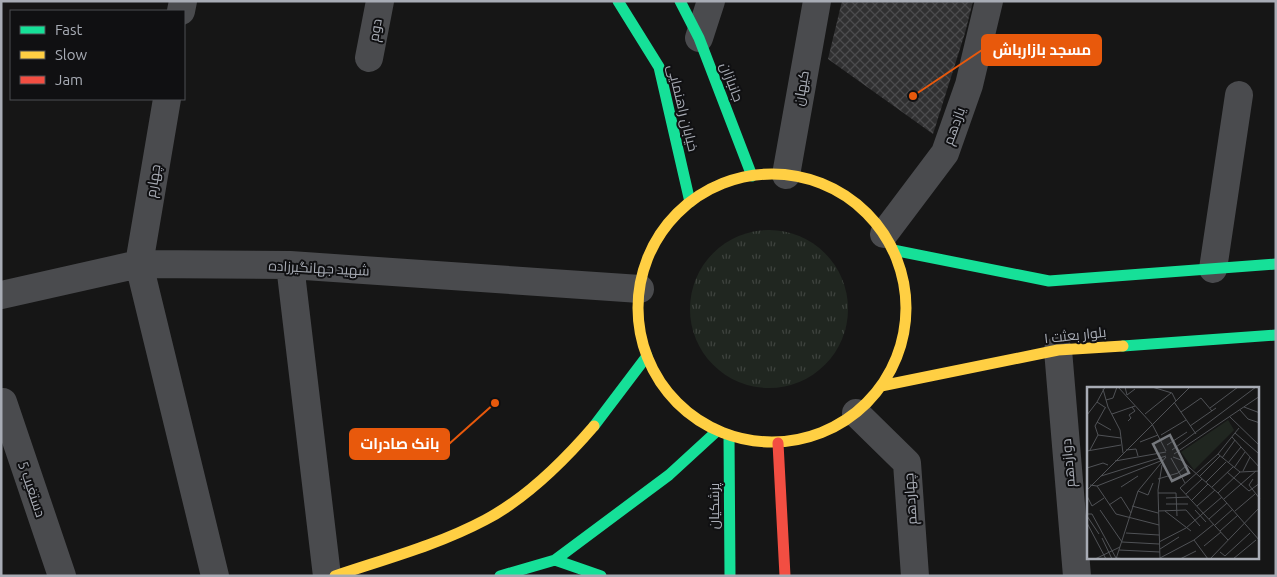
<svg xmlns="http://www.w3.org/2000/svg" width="1277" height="577" viewBox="0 0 1277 577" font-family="Ubuntu,Cairo,sans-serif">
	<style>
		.grass { fill: url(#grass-tufts) }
		.building { fill: url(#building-cross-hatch) }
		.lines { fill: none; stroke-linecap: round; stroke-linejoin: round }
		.street { stroke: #4a4b4e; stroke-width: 28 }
		.fast { stroke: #16e098; stroke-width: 11 }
		.slow { stroke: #ffcf43; stroke-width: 11 }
		.jam { stroke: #f24e42; stroke-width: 11 }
		.labels { text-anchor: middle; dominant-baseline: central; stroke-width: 4; stroke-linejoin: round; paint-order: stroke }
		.street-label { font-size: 14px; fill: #a8acb5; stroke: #101012 }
		.inset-road { fill: none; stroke: #505256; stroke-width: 1 }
		.view { fill: #75787d; fill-opacity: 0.15; stroke: #75787d; stroke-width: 2.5 }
		.inset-edge { fill: none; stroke: #a8acb5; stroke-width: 2.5 }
		.leader { fill: none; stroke: #e8590c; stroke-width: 2 }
		.callout-dot { fill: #e8590c; stroke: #101012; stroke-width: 2 }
		.callout { fill: #e8590c; stroke: #e8590c; stroke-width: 2 }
		.callout-label { font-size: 15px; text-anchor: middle; font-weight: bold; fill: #fff }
	</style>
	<defs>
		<pattern id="grass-tufts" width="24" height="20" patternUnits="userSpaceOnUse" patternTransform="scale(1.25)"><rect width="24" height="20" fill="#202620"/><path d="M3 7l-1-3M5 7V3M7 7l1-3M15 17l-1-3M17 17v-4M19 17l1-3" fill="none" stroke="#3e433e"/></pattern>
		<pattern id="building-cross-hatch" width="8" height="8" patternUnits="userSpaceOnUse" patternTransform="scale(1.25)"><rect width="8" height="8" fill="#303031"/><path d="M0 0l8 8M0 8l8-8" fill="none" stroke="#4b4b4d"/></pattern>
	</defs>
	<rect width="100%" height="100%" fill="#161616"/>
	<path class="grass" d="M690 309a79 79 0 1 1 158 0a79 79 0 1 1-158 0Z"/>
	<path class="building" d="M842 1H973L965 33 933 134 828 59Z"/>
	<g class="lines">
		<path class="street" d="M181 11 183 1
			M699 38 711 1
			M369 58 380 1
			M167 99 139 264 215 576
			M786 175 817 1
			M884 234 945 153 969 85 989 1
			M290 265 327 576
			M1213 269 1239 95
			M1 295 139 264 290 265 640 289
			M1058 350 1077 576
			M3 402 62 576
			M856 413 907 463 915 576"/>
		<path class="fast" d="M618 1 659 67 690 202
			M680 1 699 38 752 176
			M893 250 1049 281 1276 264
			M1123 346 1276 335
			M594 426 647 356
			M729 436 730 576
			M555 560 601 576
			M500 576 555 560 669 475 717 431"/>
		<path class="slow" d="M638 308a134 134 0 1 1 268 0a134 134 0 1 1-268 0Z
			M881 386 1058 350 1123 346
			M335 576C385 559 438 545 485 520 527 498 563 462 594 426"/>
		<path class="jam" d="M778 443 785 576"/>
	</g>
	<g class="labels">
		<g class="street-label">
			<text transform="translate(375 30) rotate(-80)">دوم</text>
			<text transform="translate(732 82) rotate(69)">جانبازان</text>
			<text transform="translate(801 88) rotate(-80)">کیهان</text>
			<text transform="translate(683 108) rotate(76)">خیابان راهنمایی</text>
			<text transform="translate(954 126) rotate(-70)">یازدهم</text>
			<text transform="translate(153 181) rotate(-81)">چهارم</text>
			<text transform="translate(319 268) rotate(3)">شهید جهانگیرزاده</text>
			<text transform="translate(1075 335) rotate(-6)">بلوار بعثت ۱</text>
			<text transform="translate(1068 463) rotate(-95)">دوازدهم</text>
			<text transform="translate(32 489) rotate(71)">دستغیب 5</text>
			<text transform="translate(910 499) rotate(-94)">چهاردهم</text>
			<text transform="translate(714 506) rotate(-90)">پزشکیان</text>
		</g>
	</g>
	<g transform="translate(1087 387)">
		<rect width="172" height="172" fill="#161616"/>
		<path d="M141 33 147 43 107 83 94 65Z" fill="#202620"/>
		<path class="inset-road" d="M18 0 10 15 19 21M31 0 65 37 79 64M38 0 40 8 48 2M65 0 85 6 89 14M16 2 21 20 33 43 36 66M19 13 26 11 30 0M87 15 109 47M157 20 173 26M123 21 151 0M153 23 161 32 173 36M94 25 114 11 125 24M25 27 48 19M58 27 84 6M0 28 10 15M143 30 173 59M41 34 44 31 42 28 48 24 45 20M10 35 24 43M103 39 129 21M148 46 171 66M11 48 8 39 18 21M11 48 34 51M74 48 99 33M145 50 173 81M53 55 71 48M80 58 100 45M3 63 11 48M39 63 49 62 51 69M85 63 169 0M0 64 34 58M87 67 173 9M131 67 153 85 173 84M86 70 94 73 131 106 173 154M84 71 98 96M135 71 148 53M28 74 79 65M141 76 154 60M0 81 16 76 21 78M147 81 158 65M156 84 163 70M140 85 162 104 173 96M14 89 79 69M112 90 133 69M71 92 91 86 100 78M166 92 162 98 173 112M119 95 139 75M3 98 10 99 29 127 72 138M10 99 76 73M34 100 51 89M125 100 146 80M93 101 131 67 152 41M93 101 141 153M0 103 103 0M51 104 61 108 66 96M71 106H89L90 129M131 106 153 85M99 107 115 92M0 109 5 119 17 111M79 111 102 110M137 112 169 84M105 113 121 97M79 117H101M22 118 34 110 44 126M45 119 71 126M110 119 128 103M13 123 35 155 72 157M108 123 119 135M71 124 99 123 113 139M78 124 104 144M148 124 168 107M0 127H5L29 171 39 172M0 129 12 147M122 132 140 116M0 136 19 172M128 138 146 122M133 144 151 128M39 146 72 148M15 151 25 172M107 153 121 172M72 155 99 141 135 110M117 159 134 145M73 162 92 150M32 163 73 165M133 165 138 169 163 146M73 171 107 153 127 137M8 172 33 160M29 172 51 104 79 70M73 172 71 103 75 78M93 172 109 164M123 172 173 120M146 172 169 153"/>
		<path class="view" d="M83 48 102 86 85 94 66 57Z"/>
		<rect width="172" height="172" class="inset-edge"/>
	</g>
	<path class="leader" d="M913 96L982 50M495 403L449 444"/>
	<g class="callout-dot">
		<circle cx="913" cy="96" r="5"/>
		<circle cx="495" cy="403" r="5"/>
	</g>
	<g class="callout">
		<rect x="982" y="35" width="119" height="30" rx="5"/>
		<rect x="350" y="429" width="99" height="30" rx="5"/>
	</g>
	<g class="callout-label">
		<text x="1042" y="55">مسجد بازارباش</text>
		<text x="400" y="449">بانک صادرات</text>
	</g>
	<rect width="1277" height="577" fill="none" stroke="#a8acb5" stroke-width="5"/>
	<rect x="10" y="10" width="175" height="90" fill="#101012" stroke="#4d4e53"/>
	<rect x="20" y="26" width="25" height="8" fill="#16e098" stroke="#4d4e53"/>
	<text x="55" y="35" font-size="15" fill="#a8acb5">Fast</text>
	<rect x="20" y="51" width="25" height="8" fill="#ffcf43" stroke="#4d4e53"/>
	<text x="55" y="60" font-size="15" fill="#a8acb5">Slow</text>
	<rect x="20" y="76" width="25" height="8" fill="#f24e42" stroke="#4d4e53"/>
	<text x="55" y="85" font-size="15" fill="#a8acb5">Jam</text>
</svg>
